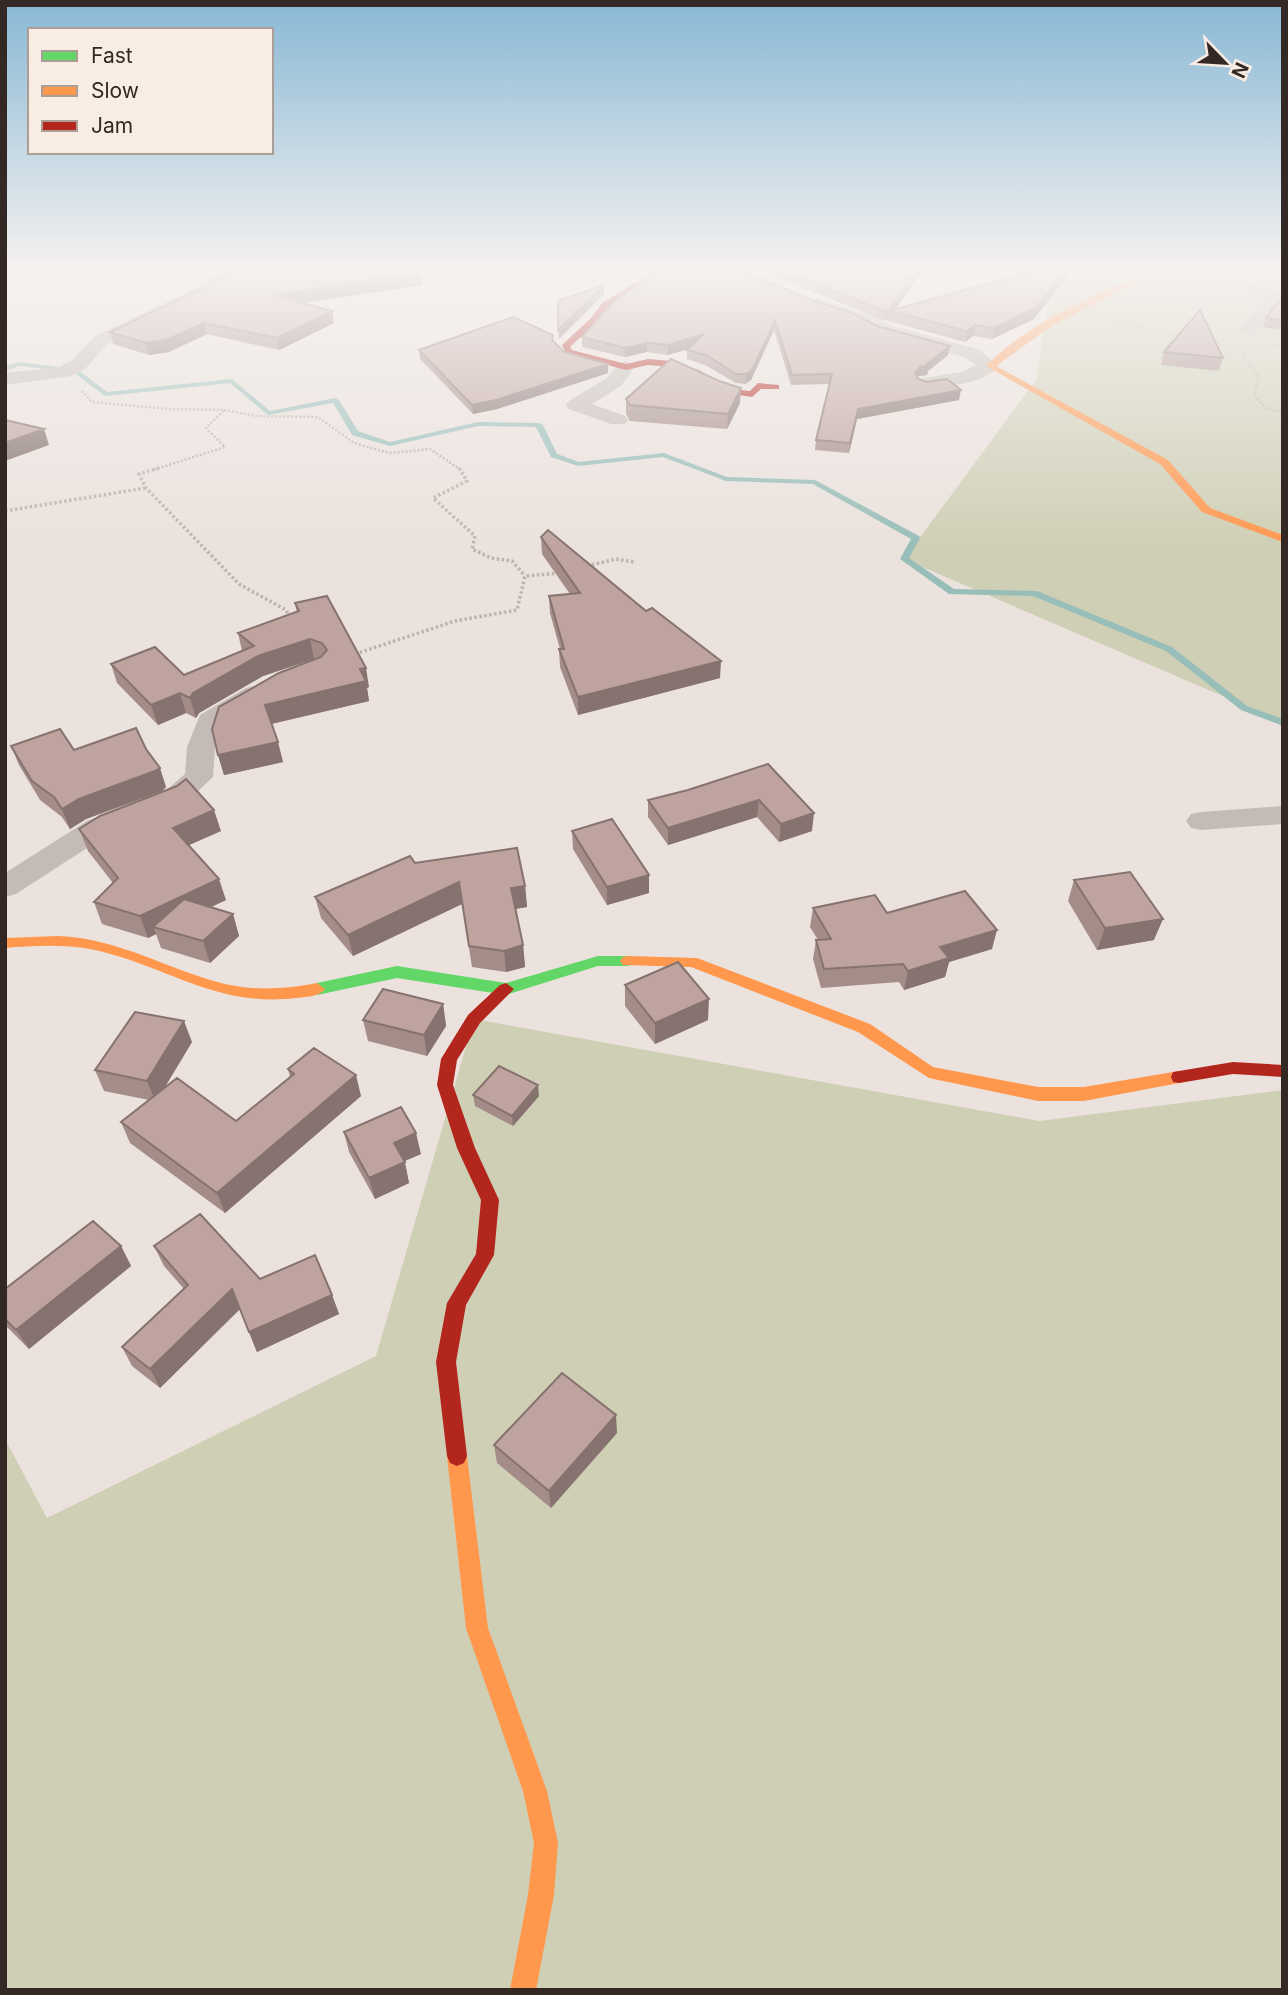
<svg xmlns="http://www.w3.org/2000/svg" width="1288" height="1995" viewBox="0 0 1288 1995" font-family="Inter,sans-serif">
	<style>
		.green { fill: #cfcfb6 }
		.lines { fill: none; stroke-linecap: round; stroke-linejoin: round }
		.stream { fill: #98beb9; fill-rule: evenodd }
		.path-far1 { stroke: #bcb3af; stroke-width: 2.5; stroke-dasharray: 2 2; stroke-linecap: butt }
		.path { stroke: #bcb3af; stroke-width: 3.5; stroke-dasharray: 2.5 2.5; stroke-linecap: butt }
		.street { fill: #c4bbb6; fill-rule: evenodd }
		.fast { fill: #63d668; fill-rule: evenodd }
		.slow { fill: #ff974d; fill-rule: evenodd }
		.jam { fill: #b3261e; fill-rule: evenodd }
		.wall { fill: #a48c88 }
		.shaded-wall { fill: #86726f }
		.building { fill: #bfa39e; stroke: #86726f; stroke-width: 2 }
	</style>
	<rect width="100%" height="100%" fill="#ebe2dd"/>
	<path class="green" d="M1069 269H1283V722L904 559 1036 380 1048 301Z
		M474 1019 1039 1121 1283 1090V1990H5V1439L47 1518 376 1356Z"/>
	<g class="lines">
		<path class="stream" d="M18 362 77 369 107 392 232 379 270 411 335 398 339 400 358 431 390 442 478 422 539 423 543 425 557 454 579 462 664 453 727 477 815 480 919 536 920 538 909 558 954 589 1037 591 1172 647 1247 706 1283 719V726L1241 710 1166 651 1033 596 949 594 900 559 911 539 813 484 726 481 663 457 578 466 551 457 536 427 478 426 390 446 352 435 333 403 268 415 230 383 105 396 73 372 19 366 5 371V366Z"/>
		<path class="path-far1" d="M1115 321 1182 337
			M1211 343 1230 346
			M1270 346 1283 345
			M1242 354 1259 377 1254 396 1266 408 1283 413
			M82 391 92 402 167 409 224 410 206 428 225 447 153 470
			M224 410 256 416 318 417 354 443 389 453 430 449 461 470"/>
		<path class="path" d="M159 468 139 474 146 488 239 584 286 610 290 617
			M459 468 467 481 433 498 475 536 472 549 491 558 512 561 525 576
			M5 511 146 488
			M587 566 616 559 634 562
			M355 654 455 621 517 610 525 576 561 573"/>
		<path class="street" d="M207 269H223L212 293 107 344 86 368 71 376 5 385V373L59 367 72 360 95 336 199 286Z
			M1162 269H1191L1281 291 1283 296 1255 334 1249 335 1240 330 1264 297 1164 273Z
			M817 298 878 317 889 325 978 349 999 366C983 385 949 385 926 389L919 387 916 383 919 379 961 372 976 365 964 357 877 333 866 325 811 307 808 303Z
			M626 361 635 367 621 386 592 404 625 416 628 420 625 424H611L569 409 566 405 569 401 607 378 619 363Z
			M255 686 264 688 268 694 264 700 222 725 215 747 213 777 183 805 107 835 16 894 5 897V873L87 821 163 793 185 774 187 747 200 715 246 688Z
			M1283 806V824L1201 830 1191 828 1186 821 1191 814 1201 812Z"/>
		<path class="fast" d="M598 956H628L636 961 628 966H598L506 995 397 978 317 995 309 989 317 983 397 966 506 983Z"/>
		<path class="slow" d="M1153 269H1164L1053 325 996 366 1168 460 1210 508 1283 535V542L1202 512 1160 464 986 366C1030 321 1096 295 1153 269Z
			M58 936C119 938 168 970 225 984 255 991 287 989 317 983L325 989C319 997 305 997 296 998 214 1008 165 964 90 949 62 944 33 946 5 948V938Z
			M628 956 697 958 870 1024 933 1067 1038 1087H1084L1179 1071 1185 1072 1187 1077 1185 1082 1179 1083 1084 1101H1038L929 1078 858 1032 691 967 623 965 620 961 623 957Z
			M457 1446 464 1449 467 1456 488 1628 547 1791 558 1843 554 1895 536 1990H510L528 1895 534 1843 523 1791 466 1628 447 1456 450 1449Z"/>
		<path class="jam" d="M658 269H668L608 307 598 321 570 347 572 350 626 364 648 359 672 361 699 370 730 389 750 391 758 383 779 385V389H761L752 397 725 393 693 374 671 367 648 365 626 370 566 354 562 345 592 317 602 303Z
			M506 983 514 989 480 1023 457 1060 453 1085 475 1148 499 1200 494 1255 466 1305 456 1362 467 1456 464 1463 457 1466 450 1463 447 1456 436 1362 447 1303 476 1254 481 1200 457 1148 437 1085 441 1059 468 1015 500 985Z
			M1233 1062 1283 1065V1077L1233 1074 1179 1083 1173 1082 1171 1077 1173 1072Z"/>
	</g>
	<path class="wall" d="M152 269H204L153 273Z
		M756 269H924L895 309 1034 319 992 339 973 336 965 342 888 321V319L886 321Z
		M211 284 422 285 301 303 332 311 334 323 279 350 207 334 169 352 149 355 113 344 110 332Z
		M1283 296V328L1282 330 1263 327 1266 318Z
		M811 300 948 355 928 371 927 375 919 376 918 378 959 400 857 419 849 453 815 450 816 440 830 384 791 385 774 330 751 380 745 384 736 383 705 365 687 359V350L688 349 668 355 647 352 625 357 582 347V337Z
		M553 341 564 352 608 373 497 409 473 414 420 359 419 350Z
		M1164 352 1223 358 1219 371 1161 365Z
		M626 399 740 403 727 429 630 421 626 414Z
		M541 537 720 678 578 715 560 667 559 649H560L550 613 549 596 570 594 542 554Z
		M295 603 369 687 367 688 369 701 272 724 283 762 224 775 218 755 316 659H314L263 676 199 713 196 718 186 713 158 725 117 683 111 664 184 675 242 651 238 633 297 612Z
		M11 746 74 750 166 787 162 791 86 819 70 829 62 817 40 800 19 765Z
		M768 764 812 831 779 842 757 817 668 845 648 817V800L688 790Z
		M79 829 221 831 189 845 226 900 211 907 233 914 239 936 210 963 161 948 156 934 148 938 102 924 94 902 113 883 88 851Z
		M572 831 649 893 607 905 573 849Z
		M415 863 525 886 527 907 516 909 523 945 525 967 506 972 472 967 462 904 353 956 321 918 315 897Z
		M1074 880 1154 940 1097 950 1068 901Z
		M813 908 887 913 992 949 949 962 945 977 904 990 899 982 821 988 813 959 816 940H818L810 927Z
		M625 985 708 1020 655 1044 625 1006Z
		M443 1004 446 1026 427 1056 368 1041 363 1020Z
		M192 1042 164 1088 236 1121 290 1077 288 1069 361 1096 225 1213 130 1143 121 1122 149 1100 104 1091 95 1070Z
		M473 1095 539 1096 513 1126 475 1106Z
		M344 1132 421 1154 404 1161 409 1183 375 1199 349 1152Z
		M121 1246 131 1266 29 1349 5 1325V1289Z
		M154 1246 260 1279 332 1295 339 1314 257 1352 240 1309 160 1388 132 1366 122 1347 184 1289 164 1266Z
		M617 1433 551 1508 497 1463 494 1445Z"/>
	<path class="shaded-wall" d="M919 269H924L893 312 889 311 888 319 886 321 887 312Z
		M1067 269H1073L1034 319 992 339 994 328Z
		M421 273 422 285 276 307 274 295Z
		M604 285V294L559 339 558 330Z
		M332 311 334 323 279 350 277 338Z
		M775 321 774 330 751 380 745 384 746 374Z
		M204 323 207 334 169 352 149 355 146 343Z
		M975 325 973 336 965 342 967 331Z
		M704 334V344L668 355V345Z
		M647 343V352L625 357V348Z
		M950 346 948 355 928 371 927 375 919 376 913 383 915 373 920 367 927 364Z
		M608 364V373L497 409 473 414 472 405Z
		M741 388 740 403 727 429 728 414Z
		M961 390 959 400 857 419 849 453 850 443 858 409Z
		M44 429 49 445 5 461V443Z
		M310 639 314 659 263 676 199 713 196 718 190 698 193 693 258 656Z
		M721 661 720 678 578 715V697Z
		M366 668 369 687 367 688 369 701 270 724 265 705Z
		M180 693 186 713 158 725 151 705Z
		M278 742 283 762 224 775 218 755Z
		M160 768 166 787 162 791 86 819 70 829 62 809 79 799Z
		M759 800 757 817 668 845V828Z
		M214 810 221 831 180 849 173 828Z
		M814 813 812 831 779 842 781 824Z
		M649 875V893L607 905V887Z
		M219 879 226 900 163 930 153 927 156 934 148 938 140 916Z
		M459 882 462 904 353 956 348 935Z
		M525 886 527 907 513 909 511 888Z
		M233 914 239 936 210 963 203 941Z
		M1163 919 1154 940 1097 950 1105 928Z
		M997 930 992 949 949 962 945 977 904 990 908 971 940 947Z
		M523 945 525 967 506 972 504 951Z
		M709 999 708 1020 655 1044V1023Z
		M443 1004 446 1026 427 1056 424 1035Z
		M184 1021 192 1042 156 1102 147 1081Z
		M356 1075 361 1096 225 1213 217 1193Z
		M538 1085 539 1096 513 1126 512 1116Z
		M416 1133 421 1154 398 1164 394 1143Z
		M405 1162 409 1183 375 1199 369 1178Z
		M121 1246 131 1266 29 1349 16 1330Z
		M232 1289 240 1309 160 1388 150 1369Z
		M332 1295 339 1314 257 1352 249 1332Z
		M616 1415 617 1433 551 1508 549 1491Z"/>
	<path class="building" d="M238 269H412L421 273 274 295 332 311 277 338 204 323 166 340 146 343 110 332 211 284 213 280Z
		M662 269H739L811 300 853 313 877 326 950 346 927 364 929 365 920 367 915 373 918 379 927 382 947 379 961 390 858 409 850 443 816 440 832 374 792 375 775 321 752 370 746 374H736L706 355 687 350 704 334 668 345 647 343 625 348 582 337 614 302Z
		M779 269H919L887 312Z
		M1041 269H1067L1036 308 994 328 975 325 967 331 889 311Z
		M604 285 558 330V301Z
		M1283 296V321L1266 318Z
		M1200 310 1223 358 1164 352Z
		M513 317 553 335 552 340 564 352 608 364 496 400 472 405 419 350Z
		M671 359 719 381 741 388 728 414 630 405 626 399Z
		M5 420 44 429 5 443Z
		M548 530 646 611 652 608 721 661 578 697 559 649H564L549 596 580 593 541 537Z
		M327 596 366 668 360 669 366 681 265 705 278 742 218 755 212 729 219 707 279 673 321 657 327 650 322 643 310 639 258 656 193 693 190 698 180 693 151 705 111 664 155 647 184 675 254 646 238 633 299 611 295 603Z
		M136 728 146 749 160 768 155 771 79 799 62 809 54 797 32 781 11 746 60 729 74 750Z
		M768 764 814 813 781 824 759 800 668 828 648 800 688 790Z
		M186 779 214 810 173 828 219 879 140 916 94 902 118 878 79 829 100 816 177 786Z
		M612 819 649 875 607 887 572 831Z
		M517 848 525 886 511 888 523 945 504 951 469 946 459 882 348 935 315 897 410 856 415 863Z
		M1130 872 1163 919 1105 928 1074 880Z
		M965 891 997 930 940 947 949 958 908 971 903 964 824 969 816 940 831 939 813 908 875 895 887 913Z
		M184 899 233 914 203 941 153 927Z
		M678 962 709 999 655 1023 625 985Z
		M383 989 443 1004 424 1035 363 1020Z
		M135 1012 184 1021 147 1081 95 1070Z
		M314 1048 356 1075 217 1193 121 1122 177 1078 236 1121 294 1074 288 1069Z
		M499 1066 538 1085 512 1116 473 1095Z
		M401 1107 416 1133 394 1143 405 1162 369 1178 344 1132Z
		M200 1214 260 1279 315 1255 332 1295 249 1332 232 1289 150 1369 122 1347 188 1285 154 1246Z
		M93 1221 121 1246 16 1330 5 1319V1289Z
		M562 1373 616 1415 549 1491 494 1445Z"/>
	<linearGradient id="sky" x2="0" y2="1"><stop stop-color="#88b8d5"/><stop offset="0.49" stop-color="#f6f2f0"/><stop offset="1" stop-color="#f6f2f0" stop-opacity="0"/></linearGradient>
	<rect width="1288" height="549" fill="url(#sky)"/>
	<rect width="1288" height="1995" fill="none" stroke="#342825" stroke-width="14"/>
	<rect x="28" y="28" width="245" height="126" fill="#f9ece3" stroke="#aa9e97" stroke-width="2"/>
	<rect x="42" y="51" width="35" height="10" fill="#63d668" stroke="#aa9e97" stroke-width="2"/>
	<text x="91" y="63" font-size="21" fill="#342825">Fast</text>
	<rect x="42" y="86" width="35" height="10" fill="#ff974d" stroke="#aa9e97" stroke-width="2"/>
	<text x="91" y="98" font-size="21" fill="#342825">Slow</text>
	<rect x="42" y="121" width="35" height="10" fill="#b3261e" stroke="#aa9e97" stroke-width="2"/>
	<text x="91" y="133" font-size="21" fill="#342825">Jam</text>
	<g transform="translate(1225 63) rotate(115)" stroke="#f9ece3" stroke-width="5" paint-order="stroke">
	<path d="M0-5L12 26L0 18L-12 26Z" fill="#342825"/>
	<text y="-10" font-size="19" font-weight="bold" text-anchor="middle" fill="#342825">N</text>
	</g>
</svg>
